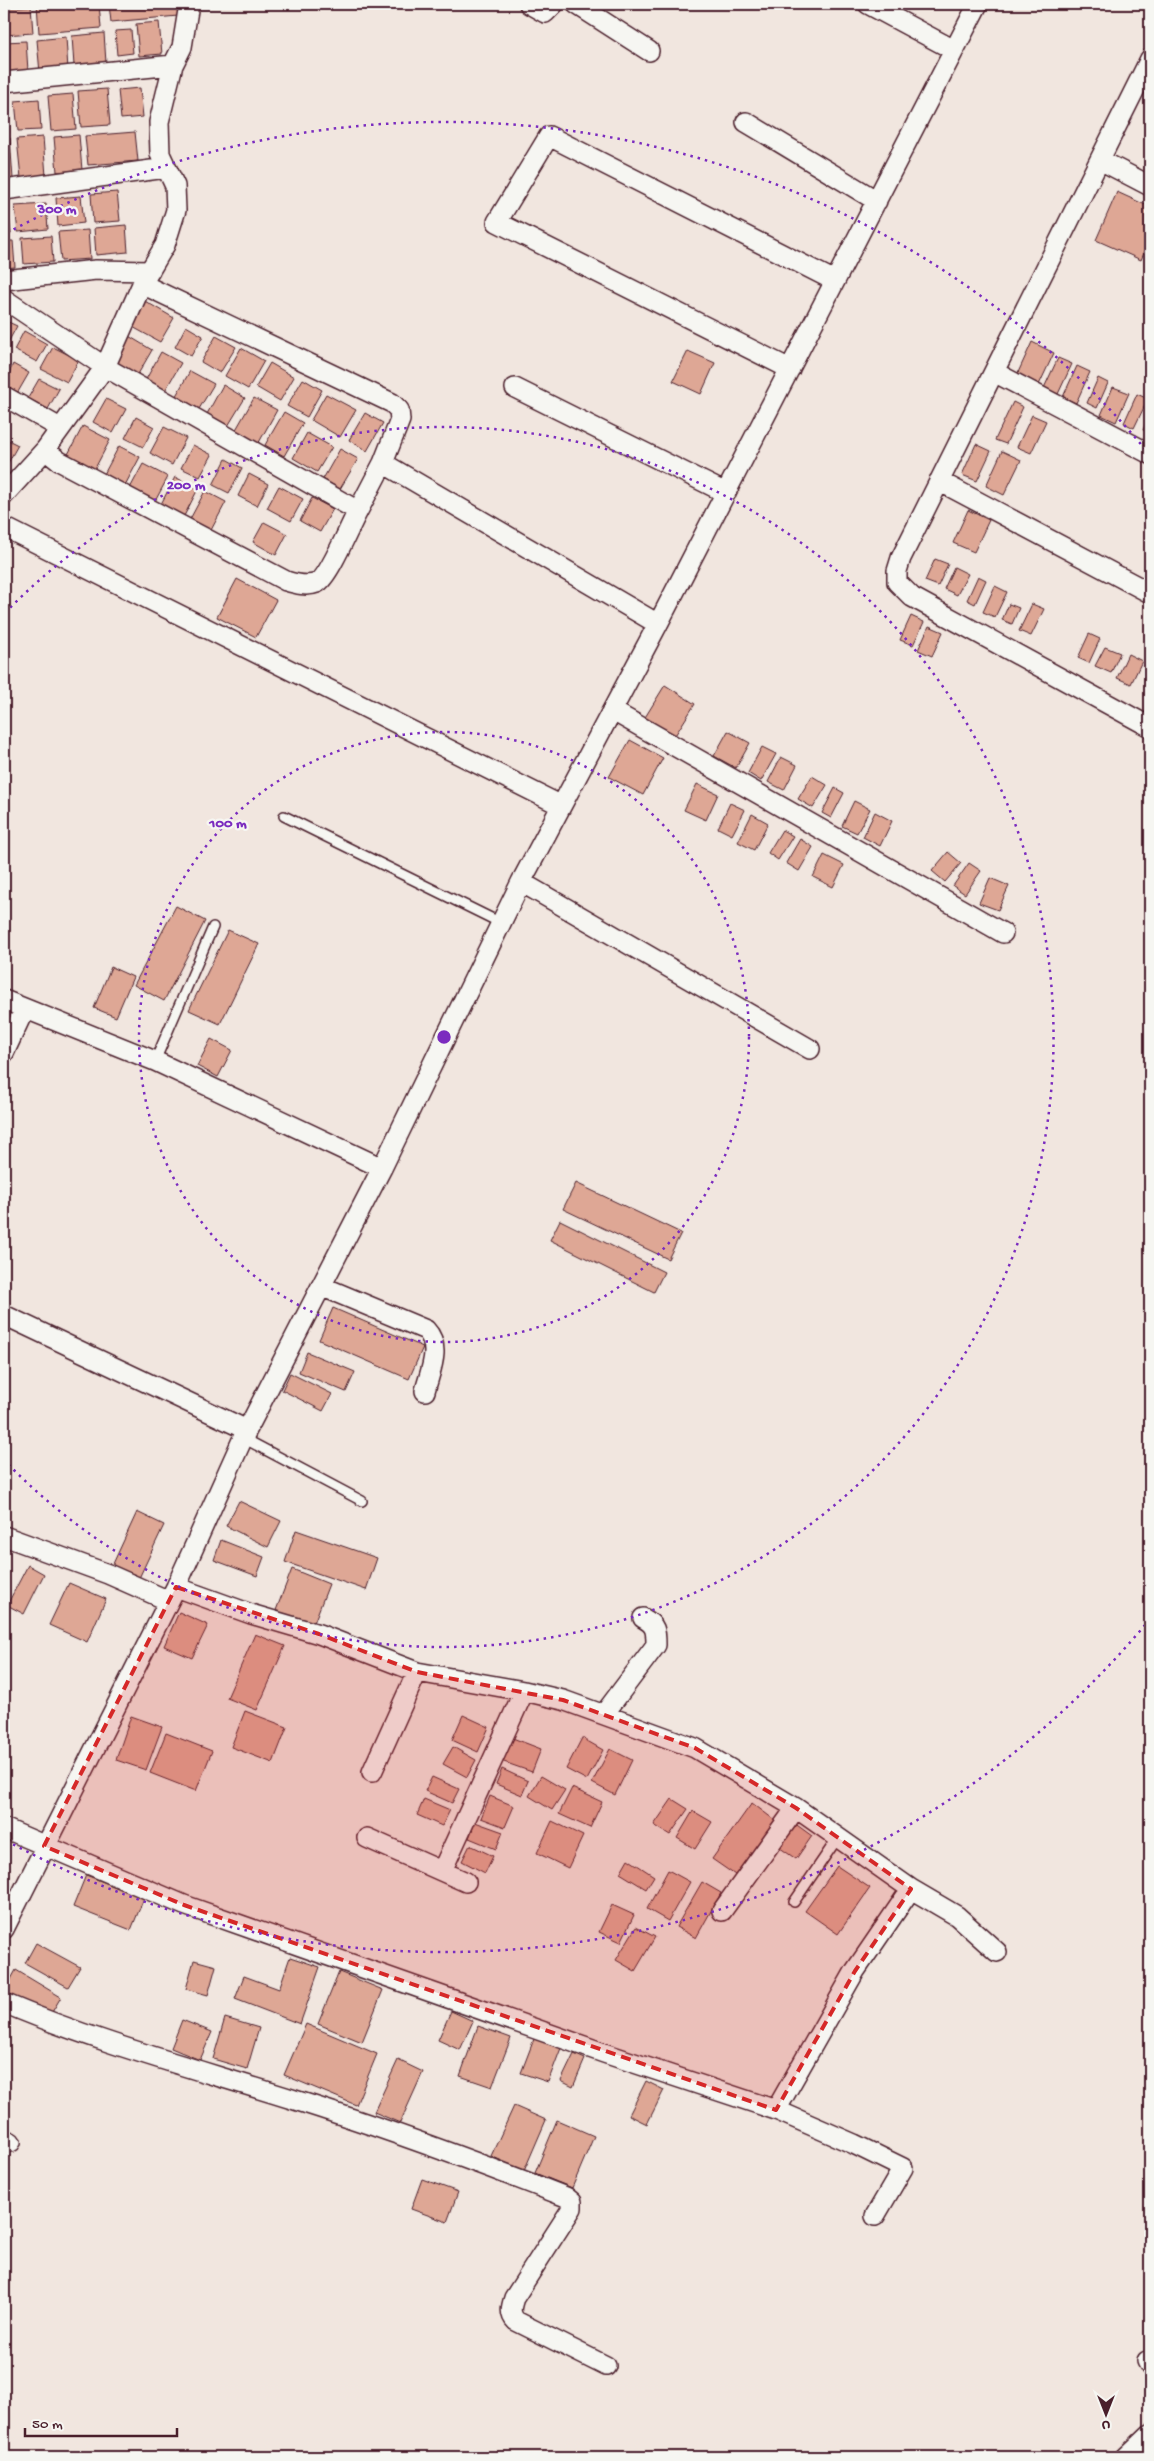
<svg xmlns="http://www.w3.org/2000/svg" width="1154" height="2461" viewBox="0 0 1154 2461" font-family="'Gochi Hand',sans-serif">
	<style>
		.building { fill: #dea795; stroke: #4a1f2b }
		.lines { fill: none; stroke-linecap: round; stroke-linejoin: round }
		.service-casing { stroke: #4a1f2b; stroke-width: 12 }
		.minor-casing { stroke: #4a1f2b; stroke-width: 22 }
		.service { stroke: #f6f6f2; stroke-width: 9 }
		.minor { stroke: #f6f6f2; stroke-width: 19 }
		.marked { fill: #d62828; fill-opacity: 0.2; stroke: #d62828; stroke-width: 4; stroke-dasharray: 10 6; stroke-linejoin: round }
		.ring { fill: none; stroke: #7b2cbf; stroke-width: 2.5; stroke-dasharray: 2.5 5 }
		.centre { fill: #7b2cbf; stroke: #f6f6f2; stroke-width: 2.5 }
		.ring-label { font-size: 15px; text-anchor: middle; font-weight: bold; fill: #7b2cbf; stroke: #f6f6f2; stroke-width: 4.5; stroke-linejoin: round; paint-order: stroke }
	</style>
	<rect width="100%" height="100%" fill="#f1e6df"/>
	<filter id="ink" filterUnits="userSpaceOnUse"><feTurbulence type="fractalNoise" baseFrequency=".02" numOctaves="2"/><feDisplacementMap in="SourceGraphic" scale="10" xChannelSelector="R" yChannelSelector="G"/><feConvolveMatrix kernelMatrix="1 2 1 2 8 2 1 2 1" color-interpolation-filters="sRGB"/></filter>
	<g filter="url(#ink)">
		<path class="building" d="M37 4H99L101 28 39 33Z
			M109 4H177L178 16 111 22Z
			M31 6 33 33 4 35V8Z
			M159 22 162 54 139 56 136 24Z
			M131 30 133 53 117 55 115 31Z
			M104 33 106 63 74 66 72 36Z
			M66 37 68 70 40 73 37 40Z
			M26 41 28 71 4 73V42Z
			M140 88 143 117 121 119 118 90Z
			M107 89 110 125 81 127 78 91Z
			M73 94 76 129 51 131 48 96Z
			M39 99 41 130 18 131 15 101Z
			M7 105 9 133 4 134V106Z
			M135 132 138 161 88 165 85 136Z
			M79 135 82 170 57 172 54 137Z
			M43 137 46 176 21 178 17 139Z
			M10 138 13 179 4 180V139Z
			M117 192 120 221 93 223 91 194Z
			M1117 192 1150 207V240L1141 260 1096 240Z
			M81 196 84 223 58 226 56 198Z
			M46 204 48 229 18 232 15 206Z
			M4 206H8L11 234 4 235Z
			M126 225 128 252 96 255 94 228Z
			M88 230 90 259 61 261 58 232Z
			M51 236 53 262 24 264 22 238Z
			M4 241H13L15 267 4 268Z
			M143 300 174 318 160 342 129 325Z
			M4 320 17 326 5 348H4Z
			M186 326 203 336 191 356 175 347Z
			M24 331 47 344 37 362 14 350Z
			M127 335 152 350 137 376 112 362Z
			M216 336 236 347 220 373 201 362Z
			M1032 342 1054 353 1038 387 1016 377Z
			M53 347 79 360 67 382 41 369Z
			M241 348 264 361 248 389 225 376Z
			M688 351 715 363 701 394 673 381Z
			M161 352 181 363 163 394 144 383Z
			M1058 358 1072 364 1058 394 1044 388Z
			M270 363 294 377 280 401 256 387Z
			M13 364 29 373 18 392 4 385Z
			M1077 366 1090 372 1076 403 1063 397Z
			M190 371 214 384 196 414 173 401Z
			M1098 378 1108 383 1097 408 1087 403Z
			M39 379 59 389 48 409 28 398Z
			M303 379 322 390 307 417 287 406Z
			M223 385 245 398 228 426 207 414Z
			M1113 387 1129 393 1116 422 1101 415Z
			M326 394 356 410 340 437 311 420Z
			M1137 394 1148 399 1134 428 1124 423Z
			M254 398 277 410 257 446 234 433Z
			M106 399 126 409 113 433 93 422Z
			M1013 402 1023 407 1006 444 995 440Z
			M284 412 303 423 284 456 265 445Z
			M365 413 383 423 367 451 349 440Z
			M1150 413V433L1143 430Z
			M1032 415 1046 421 1031 453 1017 447Z
			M136 417 154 427 143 447 125 438Z
			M83 426 110 440 93 472 66 458Z
			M164 427 186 438 172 465 150 453Z
			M307 433 332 447 317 472 293 458Z
			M4 438 18 445 4 470Z
			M976 444 991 451 977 481 962 475Z
			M193 445 212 455 200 477 181 468Z
			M119 446 140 457 123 489 102 478Z
			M340 449 358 459 340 489 323 479Z
			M1002 451 1021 460 1004 495 986 486Z
			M226 459 242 468 229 493 213 485Z
			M143 464 168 477 153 505 128 492Z
			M249 474 268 484 257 506 238 496Z
			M175 477 198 489 183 518 160 506Z
			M279 486 303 499 291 521 267 508Z
			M205 491 226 502 210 532 189 521Z
			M312 498 333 509 320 532 300 521Z
			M968 510 989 520 974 552 953 543Z
			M264 522 287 534 276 555 253 542Z
			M935 559 948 564 938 586 925 581Z
			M954 567 968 574 957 595 944 589Z
			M978 576 986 580 975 604 967 600Z
			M237 579 276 600 256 637 217 617Z
			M995 586 1007 592 995 617 983 612Z
			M1009 604 1019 608 1012 624 1002 620Z
			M1032 604 1044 609 1031 636 1019 631Z
			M911 616 924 622 913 645 900 640Z
			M929 626 943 632 932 656 918 650Z
			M1089 634 1100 639 1089 663 1078 658Z
			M1105 647 1120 653 1111 673 1095 666Z
			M1128 654 1142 661 1131 684 1117 678Z
			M665 685 695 704 674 737 644 719Z
			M728 731 750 743 736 768 714 756Z
			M630 740 663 758 643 795 609 777Z
			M762 747 776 754 761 781 748 773Z
			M781 757 797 765 784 790 768 782Z
			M812 776 827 785 813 808 798 799Z
			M697 784 718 794 706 820 684 810Z
			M835 788 844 793 831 818 822 813Z
			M854 801 870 809 857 833 842 826Z
			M730 803 745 810 732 835 718 828Z
			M875 812 892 821 880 846 863 837Z
			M752 814 768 823 754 850 738 842Z
			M782 830 793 836 778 860 768 853Z
			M800 839 813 847 799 871 786 863Z
			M948 852 961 863 945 882 932 871Z
			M824 855 844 865 833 887 813 877Z
			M969 863 981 871 965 894 953 886Z
			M990 878 1009 886 998 910 979 903Z
			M176 906 205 921 164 1001 134 985Z
			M228 930 259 944 220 1024 189 1010Z
			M111 967 133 977 116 1017 94 1008Z
			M211 1039 232 1050 218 1077 197 1066Z
			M576 1183 681 1233 668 1259 563 1209Z
			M560 1220 664 1272 654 1292 550 1240Z
			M333 1308 423 1347 409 1379 319 1340Z
			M307 1352 355 1372 346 1392 299 1372Z
			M290 1373 332 1394 323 1411 282 1390Z
			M239 1501 281 1521 268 1547 226 1526Z
			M137 1512 164 1525 139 1578 112 1566Z
			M296 1530 377 1558 366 1590 285 1562Z
			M221 1540 264 1557 257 1576 214 1560Z
			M28 1565 44 1574 24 1614 7 1605Z
			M292 1569 329 1584 312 1628 275 1613Z
			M69 1583 106 1599 87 1642 49 1625Z
			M179 1612 208 1625 192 1658 164 1646Z
			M255 1634 285 1646 257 1710 227 1698Z
			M245 1711 287 1727 273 1763 231 1747Z
			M463 1715 489 1727 478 1752 452 1740Z
			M131 1716 162 1727 146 1770 116 1760Z
			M166 1733 212 1751 196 1791 150 1773Z
			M510 1737 541 1749 532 1772 501 1761Z
			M582 1738 603 1750 587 1780 566 1769Z
			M453 1747 476 1760 467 1777 443 1764Z
			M610 1749 632 1760 615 1795 592 1783Z
			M502 1769 528 1781 522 1795 496 1784Z
			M541 1776 565 1790 552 1810 529 1796Z
			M432 1777 459 1789 452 1803 425 1791Z
			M572 1788 602 1802 590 1828 559 1814Z
			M490 1796 514 1806 505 1827 481 1818Z
			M424 1799 450 1810 442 1826 417 1815Z
			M672 1799 688 1809 670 1835 654 1825Z
			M752 1803 777 1822 738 1877 712 1859Z
			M693 1811 712 1822 695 1849 677 1838Z
			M790 1820 812 1836 796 1859 773 1843Z
			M552 1821 583 1836 568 1868 537 1853Z
			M475 1822 503 1832 496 1849 469 1838Z
			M470 1845 493 1856 485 1873 462 1861Z
			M628 1859 654 1876 646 1889 620 1873Z
			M837 1866 870 1888 838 1934 805 1911Z
			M668 1870 690 1882 668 1921 647 1909Z
			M86 1875 144 1898 131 1930 73 1907Z
			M702 1882 721 1893 696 1938 676 1927Z
			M612 1905 634 1915 621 1942 599 1932Z
			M636 1927 655 1937 635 1971 616 1960Z
			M36 1943 80 1967 68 1987 25 1963Z
			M290 1957 320 1967 300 2024 235 1999 244 1976 279 1989Z
			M194 1960 216 1966 208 1995 186 1989Z
			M16 1970 61 1997 48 2019 4 1992Z
			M339 1972 383 1990 362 2042 318 2024Z
			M451 2011 473 2021 460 2050 438 2040Z
			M225 2018 259 2028 247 2069 213 2059Z
			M182 2020 212 2032 200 2060 171 2048Z
			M306 2024 377 2054 356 2105 284 2075Z
			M478 2026 511 2038 492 2087 460 2076Z
			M534 2039 561 2048 548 2082 521 2073Z
			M574 2054 585 2059 573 2087 561 2081Z
			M398 2060 423 2072 400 2123 374 2112Z
			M646 2081 664 2090 647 2124 629 2115Z
			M514 2106 546 2120 524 2171 491 2156Z
			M557 2120 594 2136 572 2188 535 2173Z
			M422 2179 458 2192 447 2222 411 2209Z"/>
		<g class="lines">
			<g class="service-casing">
				<path id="service" d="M284 816 501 923
					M155 1061 213 927
					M243 1438 362 1501
					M794 1902 837 1839"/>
			</g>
			<g class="minor-casing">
				<path id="minor" d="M529 4 545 13 554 4
					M576 4 649 51
					M868 4 954 50
					M1150 59 901 558 897 571V582L912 597 1150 727
					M4 82 173 65 182 47 189 4
					M746 122 877 201
					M1100 160 1150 186
					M4 190 166 168
					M4 280 96 270 150 271
					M142 284 392 403 399 410 400 420 383 463 358 511 105 367 142 284 165 245 176 210 175 186 160 154 159 122 173 65
					M4 299 105 367 45 450 4 495
					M790 369 497 222 549 136 835 281
					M994 372 1150 454
					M515 388 726 493
					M4 396 60 428
					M45 450 59 461 286 581C296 584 307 587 317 583 329 577 350 525 358 511
					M383 463 658 624
					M939 481 1150 593
					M4 527 560 805
					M613 711 1003 933
					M521 882 810 1049
					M4 1000 155 1061 382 1168
					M4 1053 24 1010
					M321 1286 426 1330C442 1347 430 1371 425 1391
					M4 1315 247 1430
					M4 1536 108 1574 169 1601
					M176 1587 251 1614 319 1634 417 1672 524 1691 563 1700 695 1748 796 1808 911 1889 957 1916 997 1952
					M604 1714 656 1645C656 1631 656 1625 643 1618
					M372 1772 417 1672
					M4 1828 184 1905 604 2053 776 2110 854 2144 903 2168 875 2216
					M367 1838 466 1882
					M442 1871 524 1691
					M722 1911 796 1808
					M4 1929 176 1587 243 1438 382 1168 521 882 658 624 978 4
					M4 2003C98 2043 197 2069 295 2100 387 2129 477 2162 566 2197L572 2202V2208L514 2298C511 2307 509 2314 516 2321L606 2366
					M776 2110 855 1971 911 1889
					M4 2139 11 2142
					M1147 2361 1150 2366
					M1126 2457 1150 2434"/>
			</g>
			<use href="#service" class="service"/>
			<use href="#minor" class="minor"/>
		</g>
	</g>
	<path class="marked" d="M176 1587 319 1634 417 1672 563 1700 695 1748 796 1808 911 1889 855 1971 776 2110 184 1905 44 1846Z"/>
	<g class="ring">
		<circle cx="444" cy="1037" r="305"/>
		<path d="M5 613A610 610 0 1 1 5 1461"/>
		<path d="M1150 1619A915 915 0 0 1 7 1841M7 233A915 915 0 0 1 1150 455"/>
	</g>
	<circle cx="444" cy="1037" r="8" class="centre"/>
	<g class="ring-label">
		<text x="57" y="213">300 m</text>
		<text x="186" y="489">200 m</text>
		<text x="228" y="827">100 m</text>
	</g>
	<rect width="1154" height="2461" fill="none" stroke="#f6f6f2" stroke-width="20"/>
	<rect x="10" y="10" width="1134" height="2441" fill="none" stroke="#4a1f2b" stroke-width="2" filter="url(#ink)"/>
	<g transform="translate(1106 2414) rotate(180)" stroke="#f6f6f2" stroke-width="4" paint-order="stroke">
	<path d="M0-4L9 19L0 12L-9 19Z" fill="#4a1f2b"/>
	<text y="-8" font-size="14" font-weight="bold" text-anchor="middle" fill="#4a1f2b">U</text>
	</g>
	<path d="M25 2428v8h152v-8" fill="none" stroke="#4a1f2b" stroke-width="2.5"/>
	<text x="32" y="2428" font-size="15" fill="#4a1f2b" stroke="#f6f6f2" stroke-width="4" paint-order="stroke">50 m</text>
</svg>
